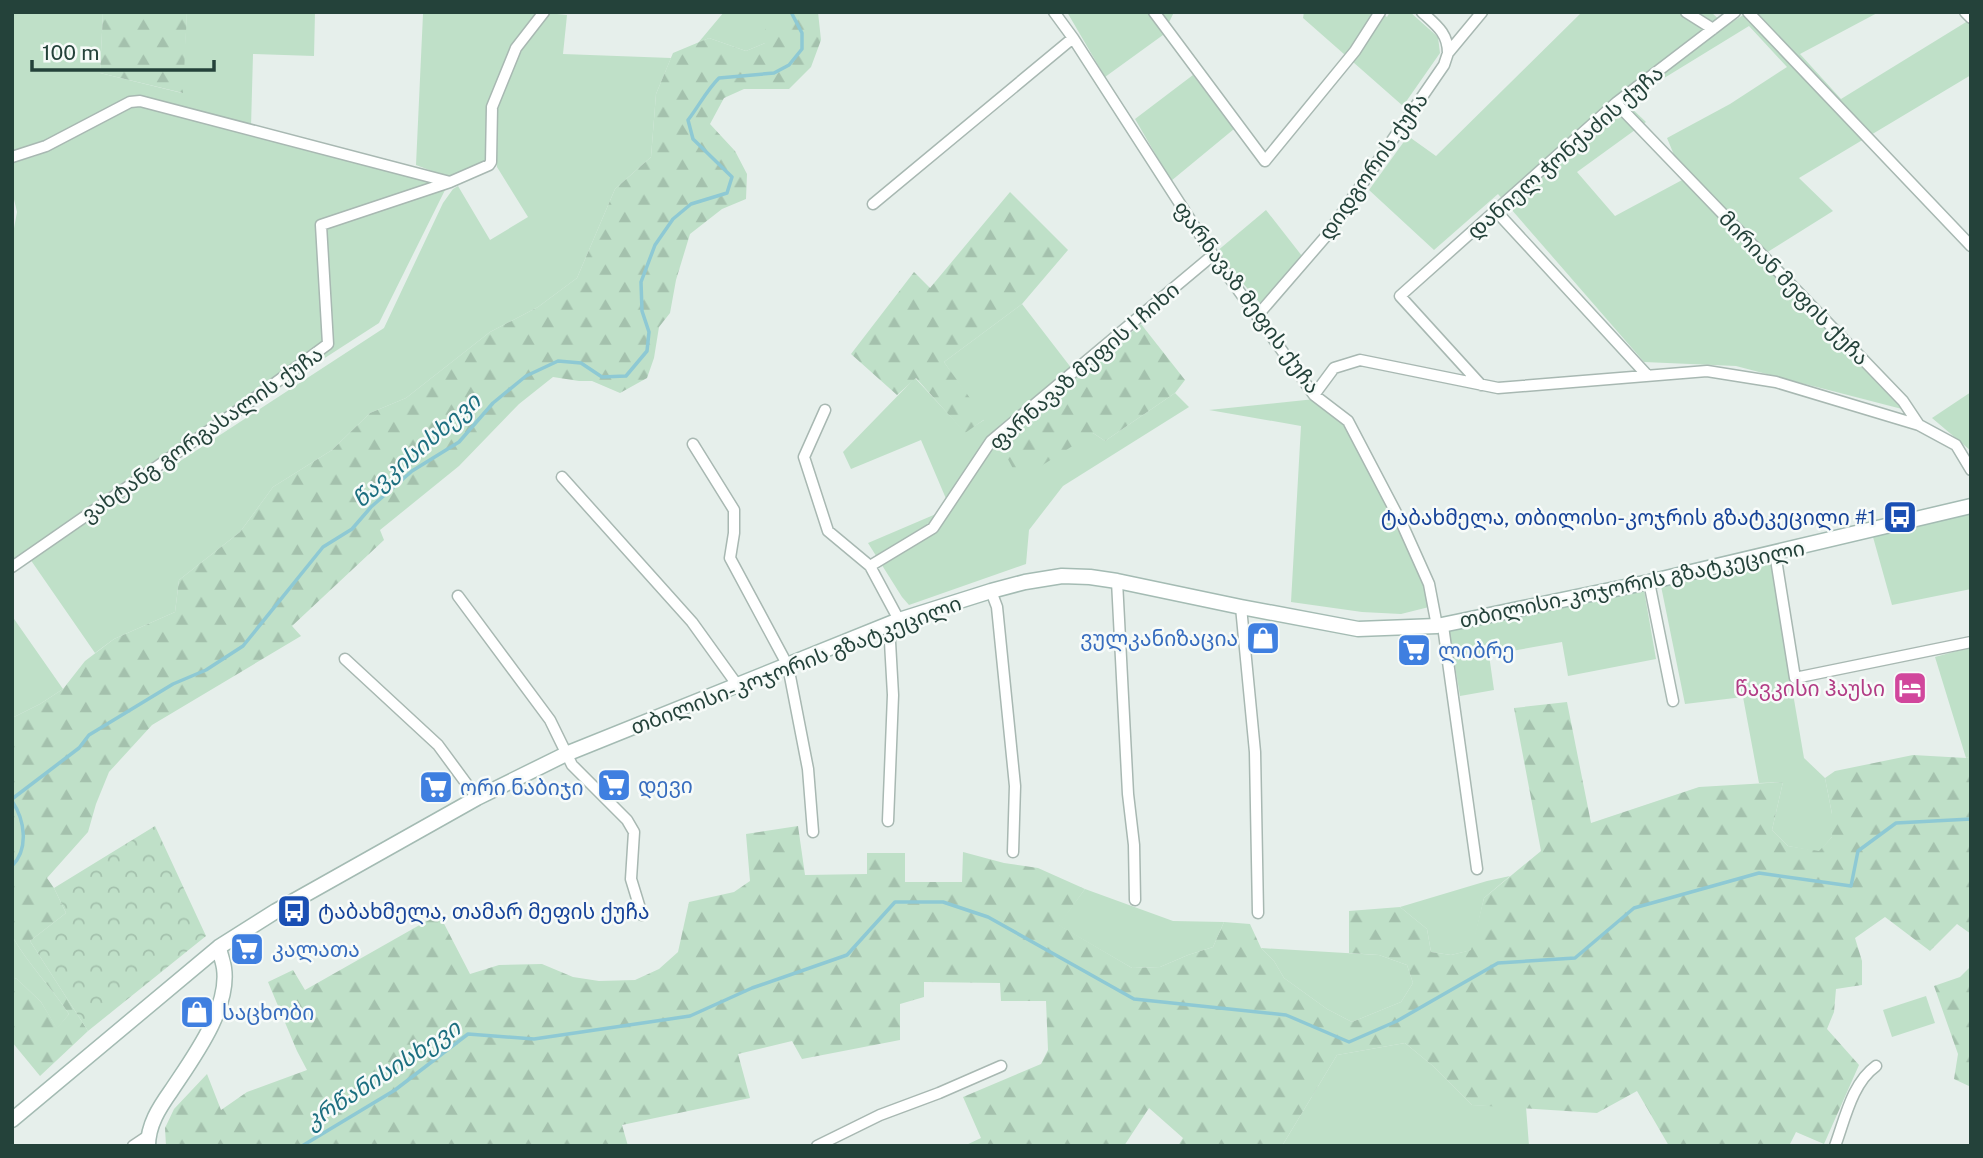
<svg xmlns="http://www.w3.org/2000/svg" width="1983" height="1158" viewBox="0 0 1983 1158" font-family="'Public Sans','Noto Sans Georgian',sans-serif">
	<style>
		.green { fill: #bfe0c8; fill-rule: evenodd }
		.forest { fill: url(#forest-firs) }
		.park { fill: url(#park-crowns) }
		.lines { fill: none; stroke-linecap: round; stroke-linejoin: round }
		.stream { stroke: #8ec9d4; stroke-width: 3.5 }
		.street-casing { stroke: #a8b8b2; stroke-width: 13 }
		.secondary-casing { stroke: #a4bbb3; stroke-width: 17 }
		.street { stroke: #fff; stroke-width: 10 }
		.secondary { stroke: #fff; stroke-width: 14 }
		.labels { text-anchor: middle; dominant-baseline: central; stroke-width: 5; stroke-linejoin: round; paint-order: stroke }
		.street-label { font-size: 21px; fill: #24423a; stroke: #f7fbf9 }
		.transit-label { font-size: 21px; fill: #164399; stroke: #f7fbf9; text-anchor: end }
		.shop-label { font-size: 21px; fill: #366cbe; stroke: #f7fbf9; text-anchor: start }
		.hotel-label { font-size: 21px; fill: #b23c85; stroke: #f7fbf9; text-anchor: end }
		.water-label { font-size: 23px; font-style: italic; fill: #1c6f80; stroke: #f7fbf9 }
	</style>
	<defs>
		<pattern id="forest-firs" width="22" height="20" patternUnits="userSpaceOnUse" patternTransform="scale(1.75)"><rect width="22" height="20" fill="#bfe0c8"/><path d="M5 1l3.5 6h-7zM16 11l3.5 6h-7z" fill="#a4c1ad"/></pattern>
		<pattern id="park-crowns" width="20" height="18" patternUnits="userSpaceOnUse" patternTransform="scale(1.75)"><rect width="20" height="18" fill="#bfe0c8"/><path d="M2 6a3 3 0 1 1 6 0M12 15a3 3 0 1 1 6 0" fill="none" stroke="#a4c1ad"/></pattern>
	</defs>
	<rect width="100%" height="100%" fill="#e6efeb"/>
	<path class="green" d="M12 12H103L100 73 182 93 187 12H315L314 56 253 54 251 127 139 98 47 142 12 154Z
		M724 12H765V43L746 51 709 38 698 43Z
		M1067 12H1174L1163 35 1105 77Z
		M1304 12H1381L1387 17 1390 12H1410L1438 37 1440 53 1403 106 1303 18Z
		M1582 12H1711L1726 26 1748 12H1879L1800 54 1841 99 1971 19V75L1799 178 1833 211 1758 258 1902 409 1736 366 1644 362 1498 194 1434 250 1369 190 1408 136 1436 156ZM1749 26 1787 67 1730 104 1667 138 1684 179 1615 216 1577 172 1646 122 1625 102Z
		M547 13 567 15 563 54 671 58 656 94 651 157 615 189 577 278 538 307 490 332 406 398 370 413 332 450 273 487 240 532 179 580 175 612 114 639 95 653 30 559 384 328 443 203 453 189 458 186 490 240 528 217 497 167 496 108 519 50Z
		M423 14H539L489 105 486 162 450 178 416 165Z
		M1193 75 1234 129 1171 181 1135 119Z
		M140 105 448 184 379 323 12 560V239L17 212 12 191V163L36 156 132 107Z
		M1266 210 1302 256 1260 303 1216 252Z
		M1022 304 1079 378 1001 446 1093 433 1105 441 1175 393 1189 407 1063 486 1029 530 1026 564 909 605 902 597 868 543 950 508 921 440 851 469 843 452 915 378 965 432 984 420 944 362Z
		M1971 392V451L1932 418Z
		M1315 399 1321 408 1345 425 1427 583 1429 607 1401 614 1362 612 1291 602 1301 426 1209 410Z
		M1971 513V589L1892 605 1873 537Z
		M1770 559 1804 758 1825 778 1832 814V837L1819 852 1788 846 1772 830 1783 782 1759 783 1743 697 1685 704 1661 586Z
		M1644 590 1656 659 1568 676 1562 642 1489 655 1494 690 1460 696 1449 630Z
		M12 616 63 689 40 704 12 718Z
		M1971 647V756L1966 758 1935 657Z
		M1510 876 1484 898 1472 950 1451 955 1431 952 1427 929 1400 907 1487 881Z
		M1085 889 1173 921 1224 922 1213 947 1188 955 1160 967 1132 968 1058 925Z
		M12 936C28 964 51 987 69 1014L57 1029 41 1002 17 979 12 977Z
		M1261 948 1379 955 1407 965 1413 983 1401 1002 1352 1022 1327 1009 1284 978 1274 961Z
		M1926 996 1935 1023 1892 1037 1883 1010Z
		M1405 1043 1433 1066 1472 1105 1526 1107 1529 1146H1282L1337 1055Z"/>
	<path class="forest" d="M103 12H187L183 93 100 73Z
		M765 12H818L821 40 811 67 789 89H744L724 98 710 124 735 151 747 174 746 199 722 209 690 234 676 280 670 313 659 327 654 358 647 378 620 393 592 381H579L553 377 519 404 459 466 380 530 384 540 292 626 301 636 152 725 109 772 96 804 88 832 47 878 54 888 66 913 30 941 88 1031 40 1076 12 1042V977L17 979 41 1002 57 1028 69 1014C51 987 28 964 12 936V718L40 704 63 689 85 661 114 639 175 612 179 580 240 532 273 487 332 450 370 413 406 398 490 332 538 307 577 278 615 189 651 157 656 94 673 53 709 38 746 51 765 43Z
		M1010 192 1068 250 1022 304 944 362 985 419 965 433 916 378 897 395 851 354 914 272 930 288Z
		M1141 324 1185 380 1175 393 1105 441 1093 433 1019 480 1001 446Z
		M1567 702 1591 823 1699 787 1783 782 1772 830 1788 846 1819 851 1832 837V814L1825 778 1835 771 1913 755 1966 758 1971 756V934L1957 924 1930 951 1885 917 1855 938 1862 961V985L1836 989 1834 1012 1827 1029 1859 1065 1824 1144 1796 1132 1789 1146H1669L1637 1091 1597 1113 1472 1105 1433 1066 1405 1043 1337 1055 1282 1146H1178L1183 1138 1149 1108 1124 1146H964L981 1138 963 1097 1041 1064 1048 1050 1046 1001H1001L1000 983 924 982V997L900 1004V1040L802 1059 792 1041 738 1054 750 1098 622 1125 628 1146H166L165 1128 174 1109 207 1074 221 1110 247 1092 307 1070 297 1051 268 982 293 970 305 990 439 914 470 974 499 965 542 964 573 977 599 981 635 980 659 969 678 952 689 902 734 892 750 881 746 834 798 826 805 875 867 874V853H905V882H962L963 852 1004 863 1038 868 1085 889 1059 925 1132 968 1160 967 1188 955 1213 947 1224 922 1250 924 1261 948 1274 961 1284 978 1327 1009 1352 1022 1401 1002 1413 983 1407 965 1379 955 1349 953V911L1400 907 1427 929 1431 952 1451 955 1471 950 1484 898 1541 851 1514 708Z
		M1971 966V1087L1954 1079 1958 1054 1934 986 1960 977Z"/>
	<path class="park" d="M155 826 206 936 88 1031 30 941 66 913 54 888Z"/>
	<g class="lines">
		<path class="stream" d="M12 799 79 748 89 735 173 684 206 670 243 646 323 547 352 529 371 507 412 471 459 442 493 403 526 376 558 361 581 363 602 377 626 376 647 351 649 332 642 311 641 282 655 245 673 219 691 204 727 193 732 177 693 139 688 120C699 106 706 91 719 78L774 73 789 65 802 49V33L791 12
			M12 801C25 820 29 849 12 866
			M302 1146 395 1090 468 1034 534 1039 690 1016 752 988 847 955 895 902H943L988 917 1134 999 1286 1015 1349 1042 1397 1021 1498 963 1575 958 1634 908 1759 873 1851 886 1858 851 1896 823 1971 819"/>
		<g class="street-casing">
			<path id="street" d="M1054 12 1073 38 1213 255 1314 395 1348 421 1403 526 1429 584 1437 626
				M1154 12 1265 161 1355 51 1380 12
				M1422 12C1436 25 1448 33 1448 53
				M1686 12 1713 29
				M1748 12 1971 246
				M1965 12 1971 18
				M1616 103 1903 401 1919 425 1956 445 1971 470
				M12 157 46 146 130 102 140 101 450 182
				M873 204 1073 38
				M1495 210 1647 375
				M1257 316 1327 235 1444 65 1448 53 1482 12
				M1481 385 1400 296 1616 103 1735 12
				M1314 395 1334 368 1360 360 1498 388 1707 371 1776 382 1919 425
				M825 410 804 457 828 531 870 566 899 620
				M693 444 734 510V533L730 558 788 666 808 769 813 832
				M562 477 692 622 738 686
				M1775 553 1795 678 1971 642
				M870 566 933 528 991 441 1213 255
				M12 567 240 409 328 344 321 225 450 182 489 165 491 162 492 107 516 48 544 12
				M1117 581 1128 794 1134 845 1135 900
				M1649 582 1673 701
				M991 591 997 607 1015 786 1013 852
				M458 596 550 720 572 765 627 820 634 832 631 879 642 915
				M1241 607 1255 752 1258 913
				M1443 626 1477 869
				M345 659 438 745 477 798
				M888 821 893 695 889 624
				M133 1146 148 1136
				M817 1146 880 1115 939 1093 1001 1066
				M1835 1146C1845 1119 1852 1083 1876 1066"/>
		</g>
		<g class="secondary-casing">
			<path id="secondary" d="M12 1120 219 947 276 911 477 798 566 754 899 620 991 591 1025 582 1062 576 1090 577 1117 581 1241 607 1358 629 1437 626 1649 582 1971 506
				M148 1146C148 1125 159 1108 171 1091 192 1059 230 1009 224 968 223 961 220 954 219 947"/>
		</g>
		<use href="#street" class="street"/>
		<use href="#secondary" class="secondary"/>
	</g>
	<defs>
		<g id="bus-square" transform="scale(1.75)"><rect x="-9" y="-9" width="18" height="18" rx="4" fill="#1a4fb4" stroke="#f7fbf9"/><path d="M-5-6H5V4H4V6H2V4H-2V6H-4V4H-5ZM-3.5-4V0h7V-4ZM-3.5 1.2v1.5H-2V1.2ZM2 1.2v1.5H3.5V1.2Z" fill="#fff"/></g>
		<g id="shop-square" transform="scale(1.75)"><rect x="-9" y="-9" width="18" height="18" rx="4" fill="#3f7fe0" stroke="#f7fbf9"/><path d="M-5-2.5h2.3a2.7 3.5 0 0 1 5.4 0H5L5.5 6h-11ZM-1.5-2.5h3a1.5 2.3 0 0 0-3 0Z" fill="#fff"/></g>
		<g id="supermarket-square" transform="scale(1.75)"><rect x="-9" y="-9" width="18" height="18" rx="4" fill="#3f7fe0" stroke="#f7fbf9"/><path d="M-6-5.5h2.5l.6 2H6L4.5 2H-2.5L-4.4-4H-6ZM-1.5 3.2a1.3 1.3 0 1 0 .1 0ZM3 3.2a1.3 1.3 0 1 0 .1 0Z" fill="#fff"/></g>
		<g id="hotel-square" transform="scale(1.75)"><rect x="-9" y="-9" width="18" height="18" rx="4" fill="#d1479c" stroke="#f7fbf9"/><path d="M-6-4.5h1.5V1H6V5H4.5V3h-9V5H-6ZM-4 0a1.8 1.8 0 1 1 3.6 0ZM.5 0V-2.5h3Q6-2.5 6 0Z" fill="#fff"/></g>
	</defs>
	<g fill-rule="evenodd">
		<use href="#bus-square" x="1900" y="517"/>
		<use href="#shop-square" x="1263" y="638"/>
		<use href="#supermarket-square" x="1414" y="650"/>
		<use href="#hotel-square" x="1910" y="688"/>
		<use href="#supermarket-square" x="614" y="785"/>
		<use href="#supermarket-square" x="436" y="787"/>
		<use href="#bus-square" x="294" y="911"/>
		<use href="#supermarket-square" x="247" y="949"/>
		<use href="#shop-square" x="197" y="1012"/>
	</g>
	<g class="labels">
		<g class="street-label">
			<text transform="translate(1565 152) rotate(-41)">დანიელ ჭონქაძის ქუჩა</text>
			<text transform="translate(1373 166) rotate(-55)">დიდგორის ქუჩა</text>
			<text transform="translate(1794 288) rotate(46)">მირიან მეფის ქუჩა</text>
			<text transform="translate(1247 297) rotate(54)">ფარნავაზ მეფის ქუჩა</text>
			<text transform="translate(1084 366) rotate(-41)">ფარნავაზ მეფის I ჩიხი</text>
			<text transform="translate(202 434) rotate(-35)">ვახტანგ გორგასალის ქუჩა</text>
			<text transform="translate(1632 584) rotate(-12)">თბილისი-კოჯორის გზატკეცილი</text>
			<text transform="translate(796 665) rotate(-21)">თბილისი-კოჯორის გზატკეცილი</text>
		</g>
		<g class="transit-label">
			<text x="1876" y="517">ტაბახმელა, თბილისი-კოჯრის გზატკეცილი #1</text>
			<text x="318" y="911" text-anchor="start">ტაბახმელა, თამარ მეფის ქუჩა</text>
		</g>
		<g class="shop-label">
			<text x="1238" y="638" text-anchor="end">ვულკანიზაცია</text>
			<text x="1438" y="650">ლიბრე</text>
			<text x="638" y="785">დევი</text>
			<text x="460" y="787">ორი ნაბიჯი</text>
			<text x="272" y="949">კალათა</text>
			<text x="222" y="1012">საცხობი</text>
		</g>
		<g class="hotel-label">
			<text x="1885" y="688">წავკისი ჰაუსი</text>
		</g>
		<g class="water-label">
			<text transform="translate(416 450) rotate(-41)">წავკისისხევი</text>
			<text transform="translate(382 1074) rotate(-33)">კრწანისისხევი</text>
		</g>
	</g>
	<rect width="1983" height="1158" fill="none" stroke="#24423a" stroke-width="28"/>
	<path d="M32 60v10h182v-10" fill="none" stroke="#24423a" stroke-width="3.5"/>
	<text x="42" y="60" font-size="21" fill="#24423a" stroke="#f7fbf9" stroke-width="5" paint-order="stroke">100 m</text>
</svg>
